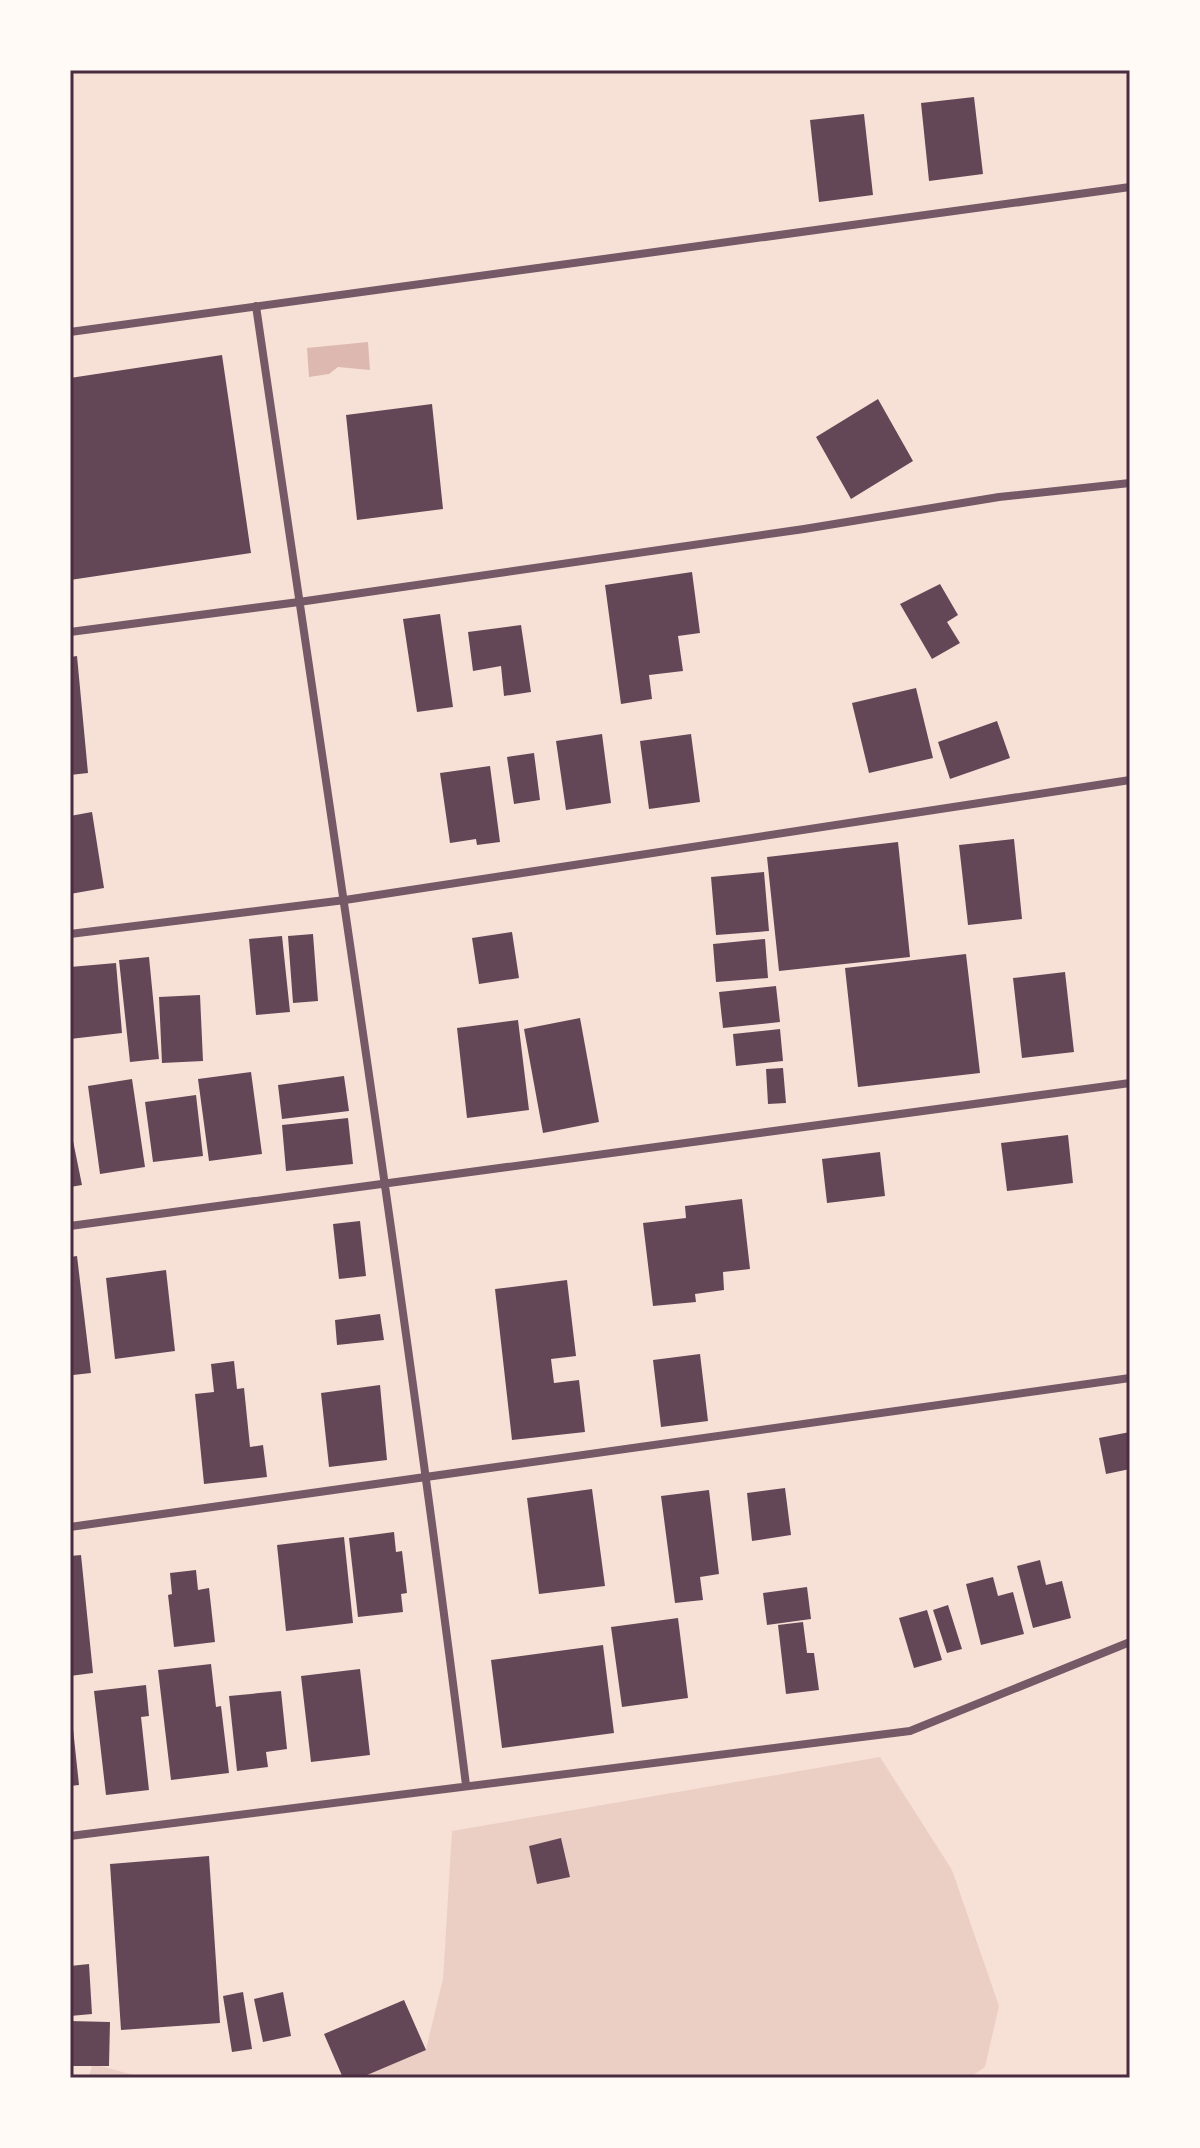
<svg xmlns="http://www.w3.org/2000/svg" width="1200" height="2148" viewBox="0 0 1200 2148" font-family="Karla,sans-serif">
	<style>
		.green { fill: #ebcfc5 }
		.water { fill: #dcb8b0 }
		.building { fill: #644757 }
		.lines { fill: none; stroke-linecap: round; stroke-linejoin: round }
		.minor { stroke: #755966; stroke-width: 8 }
		.neatline { fill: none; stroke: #4a2c40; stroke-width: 3 }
	</style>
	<rect width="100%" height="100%" fill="#f7e1d7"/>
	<path class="green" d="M880 1757 952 1870 999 2006 985 2067 969 2078H339L348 2065 426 2049 443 1979 452 1831Z
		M93 2064 145 2078H88Z"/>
	<path class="water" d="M368 342 370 370 338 367 329 374 309 377 307 348Z"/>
	<path class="building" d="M974 97 983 174 929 181 921 103Z
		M864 114 873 195 819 202 810 120Z
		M222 355 251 553 70 580V378Z
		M878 399 913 461 851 499 816 437Z
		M432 404 443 509 357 520 346 415Z
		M692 572 700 633 678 636 683 671 649 675 652 699 621 704 605 585Z
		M940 584 958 615 947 622 960 643 932 659 900 604Z
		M440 614 453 707 417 712 403 619Z
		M521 625 531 692 504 696 501 666 473 671 468 632Z
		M77 656 88 773 70 775V657Z
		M916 688 933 758 869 773 852 703Z
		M997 721 1010 758 950 779 938 742Z
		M602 734 611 803 566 810 556 741Z
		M691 734 700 802 649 809 640 741Z
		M534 753 540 800 514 804 507 757Z
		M490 766 500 842 477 845 476 839 450 843 440 773Z
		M92 812 104 888 70 894V816Z
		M1014 839 1022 919 968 925 959 845Z
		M898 842 910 957 779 971 767 857Z
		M764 872 769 931 716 935 711 877Z
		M512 932 519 978 479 984 472 938Z
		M313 934 318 1001 293 1003 288 936Z
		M282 936 290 1012 256 1015 249 939Z
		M765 939 768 978 716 982 713 944Z
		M966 954 980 1073 858 1087 845 968Z
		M149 957 159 1059 130 1062 119 960Z
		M116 963 122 1033 70 1039V967Z
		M1065 972 1074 1052 1022 1058 1013 978Z
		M776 986 780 1022 723 1028 719 992Z
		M200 995 203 1061 162 1063 159 997Z
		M580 1018 599 1122 543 1133 524 1029Z
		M518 1020 529 1110 467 1118 457 1028Z
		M780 1029 783 1061 736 1066 733 1034Z
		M783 1068 786 1103 768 1104 766 1069Z
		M251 1072 262 1154 209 1161 198 1079Z
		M344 1076 349 1111 282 1119 278 1085Z
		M132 1079 145 1167 100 1174 88 1086Z
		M196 1095 203 1156 153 1162 145 1102Z
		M348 1118 353 1164 286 1171 282 1125Z
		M70 1126 82 1185 70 1187Z
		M1068 1135 1073 1183 1007 1191 1001 1143Z
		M880 1152 885 1196 827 1203 822 1159Z
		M742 1199 750 1269 723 1272 724 1290 695 1294 696 1302 653 1306 643 1223 686 1218 685 1206Z
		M360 1221 366 1276 339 1279 333 1224Z
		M77 1256 91 1373 73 1375 72 1363H70V1257Z
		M166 1270 175 1351 115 1359 106 1278Z
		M567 1280 576 1356 551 1359 554 1383 579 1380 585 1432 512 1440 495 1289Z
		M380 1314 384 1340 337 1345 335 1320Z
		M700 1354 708 1421 661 1427 653 1360Z
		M234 1361 237 1389 244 1388 250 1447 263 1445 267 1477 204 1484 195 1394 214 1392 211 1364Z
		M380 1385 387 1460 329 1467 321 1393Z
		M1130 1432V1469L1106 1474 1099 1438Z
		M785 1488 791 1535 752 1541 747 1493Z
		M592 1489 605 1586 539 1594 527 1498Z
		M709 1490 719 1574 700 1577 703 1600 675 1603 661 1496Z
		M394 1532 396 1552 402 1551 407 1593 401 1594 403 1612 358 1617 349 1538Z
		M344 1537 353 1623 286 1631 277 1545Z
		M81 1555 93 1673 70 1676V1556Z
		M1040 1560 1046 1585 1062 1581 1071 1618 1033 1628 1017 1566Z
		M196 1570 198 1590 209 1588 215 1642 174 1647 168 1595 172 1594 170 1573Z
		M993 1577 998 1596 1013 1592 1024 1634 981 1645 966 1584Z
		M807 1587 811 1619 767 1625 763 1593Z
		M948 1605 962 1649 947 1653 933 1610Z
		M927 1610 942 1660 914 1668 899 1618Z
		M678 1618 688 1698 622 1707 611 1627Z
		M803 1622 807 1653H814L819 1690 786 1694 778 1625Z
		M603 1645 614 1733 502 1748 491 1660Z
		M211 1664 216 1707 221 1706 229 1773 171 1780 158 1670Z
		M360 1669 370 1755 311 1762 301 1676Z
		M146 1685 149 1716 141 1717 149 1790 106 1795 94 1691Z
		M281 1691 287 1749 266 1752 268 1767 237 1771 229 1696Z
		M70 1719H72L79 1785 70 1786Z
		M561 1838 570 1877 537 1884 529 1846Z
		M209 1856 220 2023 121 2030 110 1864Z
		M89 1964 92 2014 70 2016V1966Z
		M243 1992 252 2049 232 2052 223 1996Z
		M283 1992 291 2036 263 2042 254 1999Z
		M404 2000 426 2050 360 2078H343L324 2034Z
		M70 2021 110 2022 109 2066H70Z"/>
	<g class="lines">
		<path class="minor" d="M256 306C328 799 404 1291 466 1785
			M70 332 1130 187
			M70 632 299 602 804 529 999 497 1130 483
			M70 934 345 900 1130 780
			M70 1226 1130 1083
			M70 1527 1130 1378
			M70 1836 910 1731 1130 1642"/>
	</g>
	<rect width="1200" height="2148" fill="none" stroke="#fffaf5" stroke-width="144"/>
	<rect x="72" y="72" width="1056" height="2004" class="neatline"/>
</svg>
